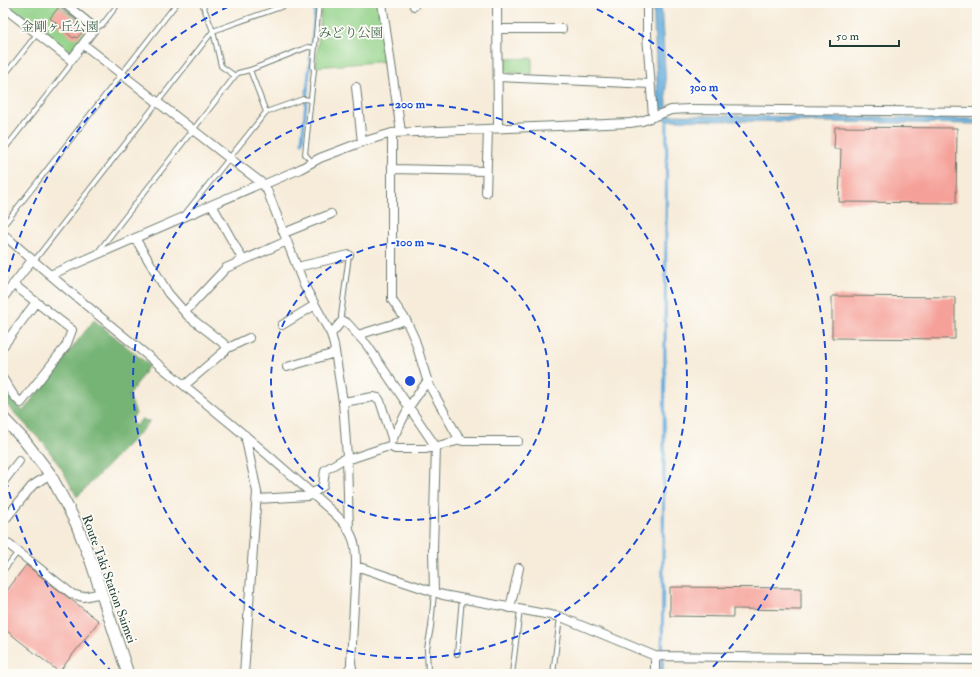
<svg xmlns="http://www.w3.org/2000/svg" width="980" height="677" viewBox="0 0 980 677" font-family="'IM FELL Double Pica','Noto Serif JP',serif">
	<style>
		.green { fill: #93d289; stroke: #59885e }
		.forest { fill: #76b475; stroke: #4a7854 }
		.water { fill: #65acdc; stroke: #427488 }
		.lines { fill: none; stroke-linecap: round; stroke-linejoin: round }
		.stream { stroke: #65acdc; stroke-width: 3 }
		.building { fill: #f5a199 }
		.service-casing { stroke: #6b7a6e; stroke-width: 6 }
		.minor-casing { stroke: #6b7a6e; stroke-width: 10 }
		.secondary-casing { stroke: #6b7a6e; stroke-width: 13 }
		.service { stroke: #fff; stroke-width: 4 }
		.minor { stroke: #fff; stroke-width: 8 }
		.secondary { stroke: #fff; stroke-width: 11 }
		.ring { fill: none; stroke: #1d4ed8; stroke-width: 2; stroke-dasharray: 7 5 }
		.labels { text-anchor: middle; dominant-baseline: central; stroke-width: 3.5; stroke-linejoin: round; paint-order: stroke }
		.park-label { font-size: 13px; fill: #3c6249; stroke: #fdfcf7 }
		.street-label { font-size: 13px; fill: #1f3d34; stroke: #fdfcf7 }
		.centre { fill: #1d4ed8; stroke: #fdfcf7; stroke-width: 2 }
		.ring-label { font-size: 12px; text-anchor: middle; font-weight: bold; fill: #1d4ed8; stroke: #fdfcf7; stroke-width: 3.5; stroke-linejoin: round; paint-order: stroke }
	</style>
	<rect width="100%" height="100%" fill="#fdfcf7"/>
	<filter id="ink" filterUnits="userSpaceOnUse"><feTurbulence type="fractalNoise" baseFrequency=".025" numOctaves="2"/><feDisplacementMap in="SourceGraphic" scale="8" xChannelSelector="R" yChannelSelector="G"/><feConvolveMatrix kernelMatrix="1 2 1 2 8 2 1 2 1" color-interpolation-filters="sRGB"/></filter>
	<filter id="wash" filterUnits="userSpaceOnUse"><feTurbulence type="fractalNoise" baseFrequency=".012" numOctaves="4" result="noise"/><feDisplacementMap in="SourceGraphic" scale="16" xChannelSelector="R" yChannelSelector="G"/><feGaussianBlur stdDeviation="0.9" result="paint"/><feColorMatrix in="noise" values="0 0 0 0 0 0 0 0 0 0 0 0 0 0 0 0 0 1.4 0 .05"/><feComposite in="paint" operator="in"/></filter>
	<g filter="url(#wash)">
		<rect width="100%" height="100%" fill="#f7ecda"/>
		<path class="green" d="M13 3H56L86 26 87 30 71 51H65L12 9V5Z
			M322 3H379L387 61 316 67Z
			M532 58V74L509 73 503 68V59Z"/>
		<path class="forest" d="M94 320 149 365 129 396 136 414 130 420 135 426 142 419 150 422 77 497 63 471 45 445 3 401V388L23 411Z"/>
		<path class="water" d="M653 3H661L667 104 669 115 977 119V124L665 120 659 107 658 102Z"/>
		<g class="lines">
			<path class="stream" d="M302 142 316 3
				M662 674 667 117"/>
		</g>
		<g id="blocks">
			<path class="building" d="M59 7 84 26 85 29 77 38 75 37 73 38 50 18Z
				M835 127 957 128 956 203 839 202 841 149H834Z
				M832 296 955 297V339L832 338Z
				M26 565 99 621 59 672 3 628V596Z
				M670 587 801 588V610L733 609V617L670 616Z"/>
		</g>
	</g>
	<g filter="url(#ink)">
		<use href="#blocks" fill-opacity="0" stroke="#6b7a6e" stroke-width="1"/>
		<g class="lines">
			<g class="service-casing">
				<path id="service" d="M202 3 213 31 221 66 235 76 238 73 250 70 266 112
					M95 28 102 25 119 3
					M250 70 308 47 315 48
					M3 77 37 34
					M3 151 69 67 71 60
					M312 162 305 154 314 70 313 67 319 3
					M184 215 266 112 303 99 311 100
					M3 226 177 3
					M97 253 235 76
					M34 261 213 31 292 3
					M342 321 341 316 349 255
					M3 571 18 552
					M457 654 462 598
					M428 672 435 674
					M346 674 347 668 351 663
					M426 674 428 672 427 649 431 627 434 592
					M512 674 520 610
					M553 674 560 617"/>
			</g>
			<g class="minor-casing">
				<path id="minor" d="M7 3 3 7 71 60 95 28 64 3
					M382 3 401 132
					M413 3 414 6
					M497 3 498 128
					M647 3V35L653 117
					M498 29H562
					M83 44 229 158 262 183 267 190 304 285 331 334 334 345 343 402 347 457 349 531
					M498 77 650 84
					M356 87 362 142
					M392 133V300L406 320 415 340 428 383 458 437 463 441H518
					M392 169 486 171
					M263 185 300 169 320 158 362 142 392 133 630 123 642 121 671 110 689 109 977 112
					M486 193 488 129
					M212 205 243 260
					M284 233 331 214
					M3 234C89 311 180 380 268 455 287 472 307 489 327 507 335 514 344 521 349 531 356 542 356 554 356 566L351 663 353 674
					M135 238 168 293 188 316 223 343 228 348
					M297 267 349 255
					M50 275 262 183
					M3 298 32 260
					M185 312 226 268 287 241
					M282 325 315 305
					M331 334 342 321 347 323 367 345 436 447 433 549 434 592
					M358 335 406 320
					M3 346 36 302
					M287 367 335 353
					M3 379 14 396 21 403 66 346 72 330 13 284
					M185 385 228 348 249 338
					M343 402 373 397 378 398 380 401 392 438
					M392 440 409 407 428 380
					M347 460 389 446 395 449H426L461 440
					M3 482 19 461
					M257 499 309 496 323 486 325 470 347 457
					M3 522 32 486 50 474
					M3 540 72 594 83 597 102 593
					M356 566 443 595 561 617 655 656 977 660
					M510 608 519 568
					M244 674 257 492 245 435
					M655 674V656"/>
			</g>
			<g class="secondary-casing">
				<path id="secondary" d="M3 418 24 440 50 474 76 523 91 561 128 674"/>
			</g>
			<use href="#service" class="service"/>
			<use href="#minor" class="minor"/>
			<use href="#secondary" class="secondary"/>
		</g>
	</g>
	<g class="ring">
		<circle cx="410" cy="381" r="139"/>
		<circle cx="410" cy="381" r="277"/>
		<path d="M113 673A416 416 0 0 1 3 467M3 295A416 416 0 0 1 234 4M586 4A416 416 0 0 1 707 673"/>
	</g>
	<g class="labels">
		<g class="park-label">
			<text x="60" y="27">金剛ヶ丘公園</text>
			<text x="351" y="33">みどり公園</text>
		</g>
		<g class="street-label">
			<text transform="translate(109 579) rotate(70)">Route Taki Station Saimei</text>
		</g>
	</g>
	<circle cx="410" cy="381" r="6" class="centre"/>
	<g class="ring-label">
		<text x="704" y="91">300 m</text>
		<text x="410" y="108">200 m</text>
		<text x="410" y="246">100 m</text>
	</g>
	<rect width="980" height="677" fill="none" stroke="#fdfcf7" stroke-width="16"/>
	<path d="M830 40v6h69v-6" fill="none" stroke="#1f3d34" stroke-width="2"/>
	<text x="836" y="40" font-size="12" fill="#1f3d34" stroke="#fdfcf7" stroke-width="3" paint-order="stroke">50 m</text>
</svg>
